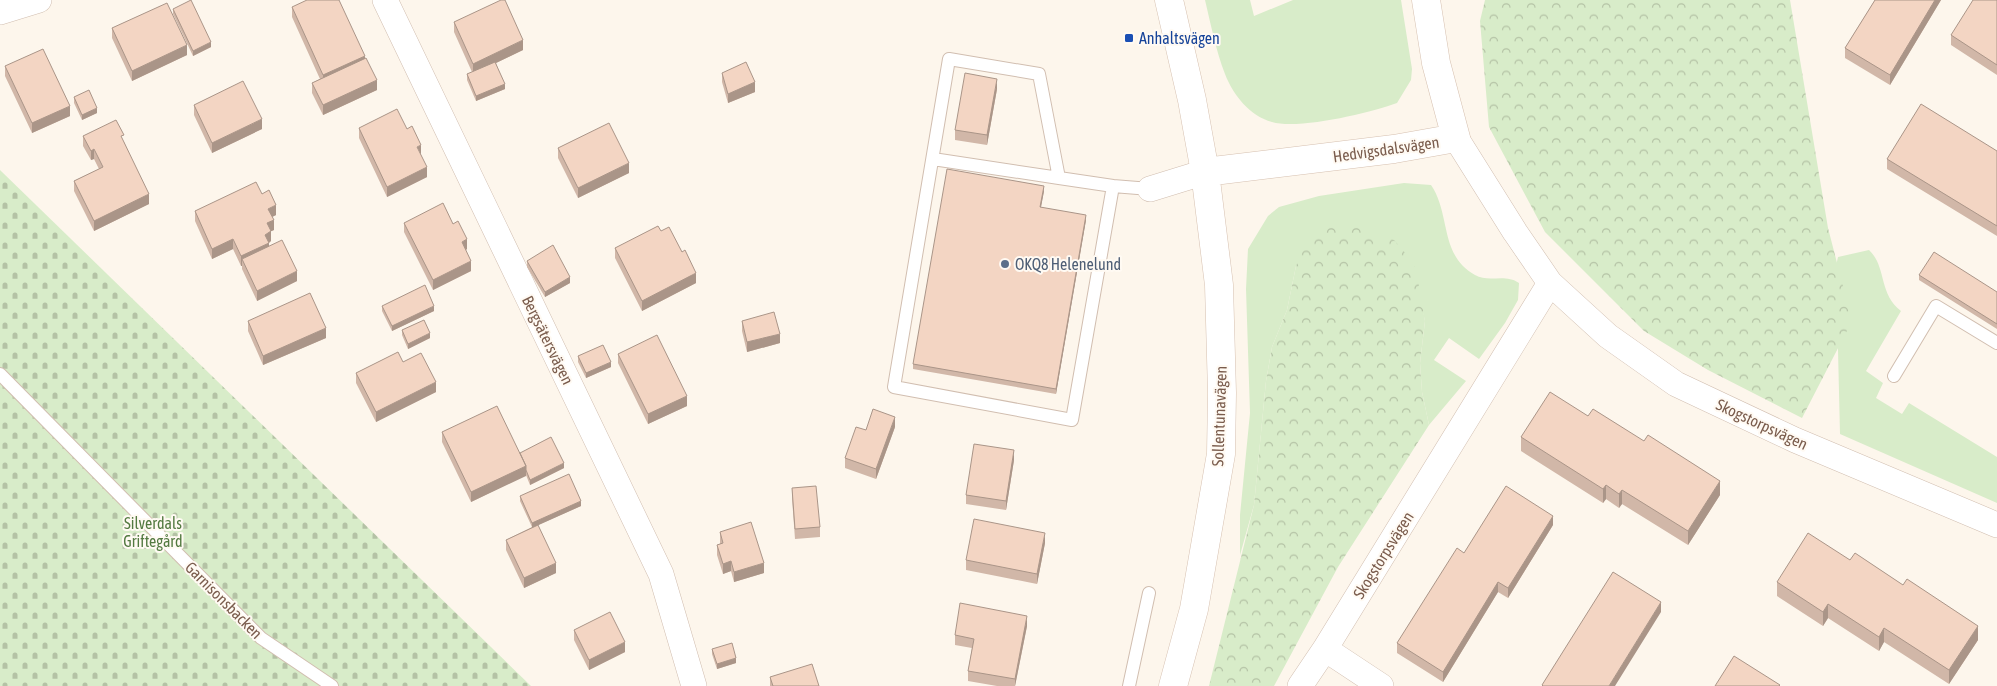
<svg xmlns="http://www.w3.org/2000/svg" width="1997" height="686" viewBox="0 0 1997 686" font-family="'Asap Condensed',sans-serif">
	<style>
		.grass { fill: #d8ecc9 }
		.forest { fill: url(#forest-crowns) }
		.cemetery { fill: url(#cemetery-stones) }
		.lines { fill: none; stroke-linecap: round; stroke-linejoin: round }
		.lane-casing { stroke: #d1beb0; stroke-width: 14 }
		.street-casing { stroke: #d1beb0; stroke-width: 26 }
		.secondary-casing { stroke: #d6c0b0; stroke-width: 29 }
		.lane { stroke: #fff; stroke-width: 12 }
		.street { stroke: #fff; stroke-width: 25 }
		.secondary { stroke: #fff; stroke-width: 28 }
		.wall { fill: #d1b7a8 }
		.shaded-wall { fill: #aa9588 }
		.building { fill: #f3d5c3; stroke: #aa9588 }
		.transit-dot { fill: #1a4fb4; stroke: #fffaf3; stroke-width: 2 }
		.service-dot { fill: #5c6f8a; stroke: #fffaf3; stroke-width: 2 }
		.labels { text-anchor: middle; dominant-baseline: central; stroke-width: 4; stroke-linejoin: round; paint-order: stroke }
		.transit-label { font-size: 16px; fill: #164399; stroke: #fffaf3; text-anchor: start }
		.street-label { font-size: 16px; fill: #7a5c4d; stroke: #fffaf3 }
		.service-label { font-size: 16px; fill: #4e5e75; stroke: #fffaf3; text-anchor: start }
		.park-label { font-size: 16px; fill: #537a41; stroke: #fffaf3 }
	</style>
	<defs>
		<pattern id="forest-crowns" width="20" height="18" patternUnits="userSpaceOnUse" patternTransform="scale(1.25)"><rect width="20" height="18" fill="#d8ecc9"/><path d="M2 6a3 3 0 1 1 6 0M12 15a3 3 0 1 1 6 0" fill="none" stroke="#b4c2a5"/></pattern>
		<pattern id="cemetery-stones" width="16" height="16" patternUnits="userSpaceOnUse" patternTransform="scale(1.25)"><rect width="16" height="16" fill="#d8ecc9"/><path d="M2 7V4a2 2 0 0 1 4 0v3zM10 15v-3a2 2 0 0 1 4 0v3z" fill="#b4c2a5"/></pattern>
	</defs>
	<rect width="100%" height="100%" fill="#fdf6ec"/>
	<path class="grass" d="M1205 0H1250L1254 16 1293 0H1401L1412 69 1411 80 1397 103C1370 113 1298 130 1272 122 1250 116 1233 95 1225 74 1216 51 1211 25 1205 0Z
		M1404 183 1431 185C1451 214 1439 255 1475 275 1489 283 1505 273 1519 283L1518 300 1505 323 1479 359 1449 338 1434 360 1466 381 1429 425 1422 392 1420 363 1425 321 1420 300 1296 266 1287 310 1272 347 1266 381 1254 505 1240 555V515L1250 413 1246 289 1248 249 1268 216 1279 207 1319 196Z
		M1869 250C1887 267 1878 293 1901 311L1866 371 1883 383 1876 398 1902 414 1909 403 1997 457V503L1840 434 1836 266 1838 257Z"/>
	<path class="forest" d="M1485 0H1790L1828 228 1852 321 1802 418 1708 370 1644 331 1545 232 1489 127 1480 21Z
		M1333 225 1364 228 1394 240 1407 255 1416 269 1425 321 1420 363 1422 392 1429 425 1338 567 1274 686H1209L1254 505 1266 381 1272 347 1287 310 1296 266 1308 238Z"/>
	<path class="cemetery" d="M0 170 531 686H0Z"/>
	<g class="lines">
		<g class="lane-casing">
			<path id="lane" d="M933 159 1059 178
				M1113 186 1059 178 1039 74 949 59 894 387 1072 420 1113 186 1150 189
				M0 374 261 638 332 686
				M1894 376 1936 306 1997 343
				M1129 686 1149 593"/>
		</g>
		<g class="street-casing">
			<path id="street" d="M385 0 661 574 694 686
				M0 12 39 0
				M1456 138 1515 232 1550 283 1608 336 1676 384 1795 440 1997 525
				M1150 189 1205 172
				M1325 649 1381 686
				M1300 686 1325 649 1550 283"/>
		</g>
		<g class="secondary-casing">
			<path id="secondary" d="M1169 0 1192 100 1205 172 1219 285 1222 393 1221 454 1194 609 1173 686
				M1205 172 1394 149 1456 138 1436 63 1426 0"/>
		</g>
		<use href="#lane" class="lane"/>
		<use href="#street" class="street"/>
		<use href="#secondary" class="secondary"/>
	</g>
	<path class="wall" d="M1875 0H1941L1890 85 1845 58V48Z
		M1997 0V75L1951 45V35Z
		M292 7 365 58 377 90 323 115 312 93V83L320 79 292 17Z
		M173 9 211 47 193 56 173 14Z
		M454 22 523 50 496 63 505 89 476 101 467 80V74L472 72 454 32Z
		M112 28 187 55 132 81 112 38Z
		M5 66 70 116 32 133 5 76Z
		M722 73 755 92 728 103 722 82Z
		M997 89 987 145 955 140V130Z
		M74 97 97 113 82 120 74 103Z
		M194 105 262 129 212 153 194 115Z
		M359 128 407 129 421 155 427 177 387 197 359 138Z
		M83 136 124 142 149 204 94 231 74 191V181L99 169 94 159 91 160 83 146Z
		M558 148 629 173 578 198 558 158Z
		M1997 151V236L1887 169V159Z
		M1044 191 1041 207 1086 220 1056 394 913 369V364Z
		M262 194 276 215 272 217 274 230 271 231V241L269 243V246L297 281 257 301 242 269V266H241L233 249 212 259 195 221V211Z
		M404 223 453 224 467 249 466 250 471 271 433 290 404 232Z
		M661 231 682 252 696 283 642 311 615 258V248Z
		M527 261 570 283 545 297 527 267Z
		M1919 275 1997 292V329L1919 280Z
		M382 306 434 311 392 331 382 311Z
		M248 321 326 338 263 365 248 331Z
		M742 321 780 343 747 352 742 331Z
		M402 330 430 338 408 349 402 335Z
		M618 354 687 406 648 424 618 363Z
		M578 356 611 367 586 378 578 362Z
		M403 362 436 392 376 422 356 383V373Z
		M1588 416 1720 495 1688 545 1622 504 1619 508 1606 499 1603 503 1521 451V437Z
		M895 427 876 479 845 468V458Z
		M442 432 520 453 564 468 530 485 526 475 471 502 442 442Z
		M1014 460 1006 510 966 504V495Z
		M792 488 820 527V537L795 539 792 498Z
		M520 496 581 506 538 525 556 573 524 588 506 550V540L532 527 520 501Z
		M1553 525 1508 598 1498 592 1443 682 1397 653V643L1464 553Z
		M720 532 764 573 734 582 731 571 723 574 717 555V545L720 544Z
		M1045 543 1037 584 966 570V560Z
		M1850 560 1978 640 1949 684 1884 642 1879 651 1828 618 1823 626 1777 596V582Z
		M1027 626 1015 686H997L968 681V671L972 648 955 645V635Z
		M574 630 625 652 589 670 574 640Z
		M712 649 736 663 717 669 712 654Z
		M770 677 819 686H770Z"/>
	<path class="shaded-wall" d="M1935 0H1941L1890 85V75Z
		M523 40V50L473 74V64Z
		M211 42V47L193 56V51Z
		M187 45V55L132 81V71Z
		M365 56V66L323 85V75Z
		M997 79V89L987 145V135Z
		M377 80V90L323 115V105Z
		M755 82V92L728 103V94Z
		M505 84V89L476 101V96Z
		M70 106V116L32 133V123Z
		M97 108V113L82 120V115Z
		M262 119V129L212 153V143Z
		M421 145V155L417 147Z
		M94 149V159L91 160V151Z
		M629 163V173L578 198V188Z
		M427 167V177L387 197V187Z
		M1044 186V191L1040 212V207Z
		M149 194V204L94 231V221Z
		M276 205V215L268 219V209Z
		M1086 215V220L1056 394V389Z
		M274 220V230L267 233V223Z
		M271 231V241L265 245V235Z
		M233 239V249L212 259V249Z
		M467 239V249L462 252V242Z
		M269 243V253L242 259V266H241V256Z
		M471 261V271L433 290V280Z
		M297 271V281L257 301V291Z
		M696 273V283L642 311V301Z
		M570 277V283L545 297V292Z
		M434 306V311L392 331V326Z
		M326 328V338L263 365V356Z
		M430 333V338L408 349V344Z
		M780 334V343L747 352V342Z
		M611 362V367L586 378V373Z
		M436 382V392L376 422V412Z
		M687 396V406L648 424V414Z
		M895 417V427L876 479V469Z
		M1014 450V460L1006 510V501Z
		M564 463V468L530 485V480Z
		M526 466V476L471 502V492Z
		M1720 481V495L1688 545V531Z
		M1606 485V499L1603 503V489Z
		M1622 490V504L1619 508V494Z
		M581 501V506L532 528V523Z
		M1553 516V525L1508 598V588Z
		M1045 533V543L1037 584V574Z
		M731 561V571L723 574V564Z
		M556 563V573L524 588V578Z
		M764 563V573L734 582V572Z
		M1498 582V592L1443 682V672Z
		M1661 602V612L1615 686H1609Z
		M1828 604V618L1823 626V612Z
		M1027 616V626L1015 686V679Z
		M1978 626V640L1949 684V670Z
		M1884 628V642L1879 651V637Z
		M625 642V652L589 670V660Z
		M736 658V663L717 669V664Z"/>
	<path class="building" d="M191 0 211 42 193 51 173 9Z
		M307 0H339L365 56 323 75 292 7Z
		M501 0H505L523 40 473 64 454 22Z
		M1875 0H1935L1890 75 1845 48Z
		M1973 0H1997V65L1951 35Z
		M167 3 187 45 132 71 112 28Z
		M43 49 70 106 32 123 5 66Z
		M366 58 377 80 323 105 312 83Z
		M495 62 505 84 476 96 467 74Z
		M746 62 755 82 728 94 722 73Z
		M965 73 997 79 987 135 955 130Z
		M243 81 262 119 212 143 194 105Z
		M89 90 97 108 82 115 74 97Z
		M1921 104 1997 151V226L1887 159Z
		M397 109 407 129 412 126 421 145 417 147 427 167 387 187 359 128Z
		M116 120 124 135 121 136 149 194 94 221 74 181 103 167 94 149 91 151 83 136Z
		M609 123 629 163 578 188 558 148Z
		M947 169 1044 186 1040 207 1086 215 1056 389 913 364Z
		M256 182 262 194 269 190 276 205 268 209 274 220 267 223 271 231 265 235 269 243 241 256 233 239 212 249 195 211Z
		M443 203 453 224 458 221 467 239 462 242 471 261 433 280 404 223Z
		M658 226 661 231 669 227 682 252 685 250 696 273 642 301 615 248Z
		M282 240 297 271 257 291 242 259Z
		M553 245 570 277 545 292 527 261Z
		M1934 252 1997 292V324L1919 275Z
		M425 285 434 306 392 326 382 306Z
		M310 293 326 328 263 356 248 321Z
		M774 312 780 334 747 342 742 321Z
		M424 320 430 333 408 344 402 330Z
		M657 335 687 396 648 414 618 354Z
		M603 345 611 362 586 373 578 356Z
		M398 352 403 362 421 353 436 382 376 412 356 373Z
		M1550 392 1588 416 1593 409 1644 441 1648 435 1720 481 1688 531 1622 490 1619 494 1606 485 1603 489 1521 437Z
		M497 406 526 466 471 492 442 432Z
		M873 409 895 417 876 469 845 458 856 427 866 430Z
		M551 437 564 463 530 480 526 470V466L520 453Z
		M974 444 1014 450 1006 501 966 495Z
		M569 474 581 501 532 523 520 496Z
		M816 486 820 527 795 529 792 488Z
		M1506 486 1553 516 1508 588 1498 582 1443 672 1397 643 1457 548 1464 553Z
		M974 519 1045 533 1037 574 966 560Z
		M751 522 764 563 734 572 731 561 723 564 717 545 723 543 720 532Z
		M538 525 556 563 524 578 506 540Z
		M1808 533 1850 560 1855 553 1903 585 1907 579 1978 626 1949 670 1884 628 1879 637 1828 604 1823 612 1777 582Z
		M1613 572 1661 602 1609 686H1543L1542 685Z
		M960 603 1027 616 1015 679 968 671 974 639 955 635Z
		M610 612 625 642 589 660 574 630Z
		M732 643 736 658 717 664 712 649Z
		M1734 656 1780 685 1779 686H1715Z
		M812 664 819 686H773L770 677Z"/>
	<rect class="transit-dot" x="1124" y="33" width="10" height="10" rx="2.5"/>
	<circle class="service-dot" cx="1005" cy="264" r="5"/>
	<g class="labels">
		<g class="transit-label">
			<text x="1139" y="38">Anhaltsvägen</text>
		</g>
		<g class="street-label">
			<text transform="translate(1386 149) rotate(-8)">Hedvigsdalsvägen</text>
			<text transform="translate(548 340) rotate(64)">Bergsätersvägen</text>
			<text transform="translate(1219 416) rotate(-88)">Sollentunavägen</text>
			<text transform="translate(1762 424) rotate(25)">Skogstorpsvägen</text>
			<text transform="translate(1383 555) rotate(-58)">Skogstorpsvägen</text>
			<text transform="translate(224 600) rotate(45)">Garnisonsbacken</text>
		</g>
		<g class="service-label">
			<text x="1015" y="264">OKQ8 Helenelund</text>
		</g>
		<g class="park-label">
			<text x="153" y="523">Silverdals<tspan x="153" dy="18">Griftegård</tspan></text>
		</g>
	</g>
</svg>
